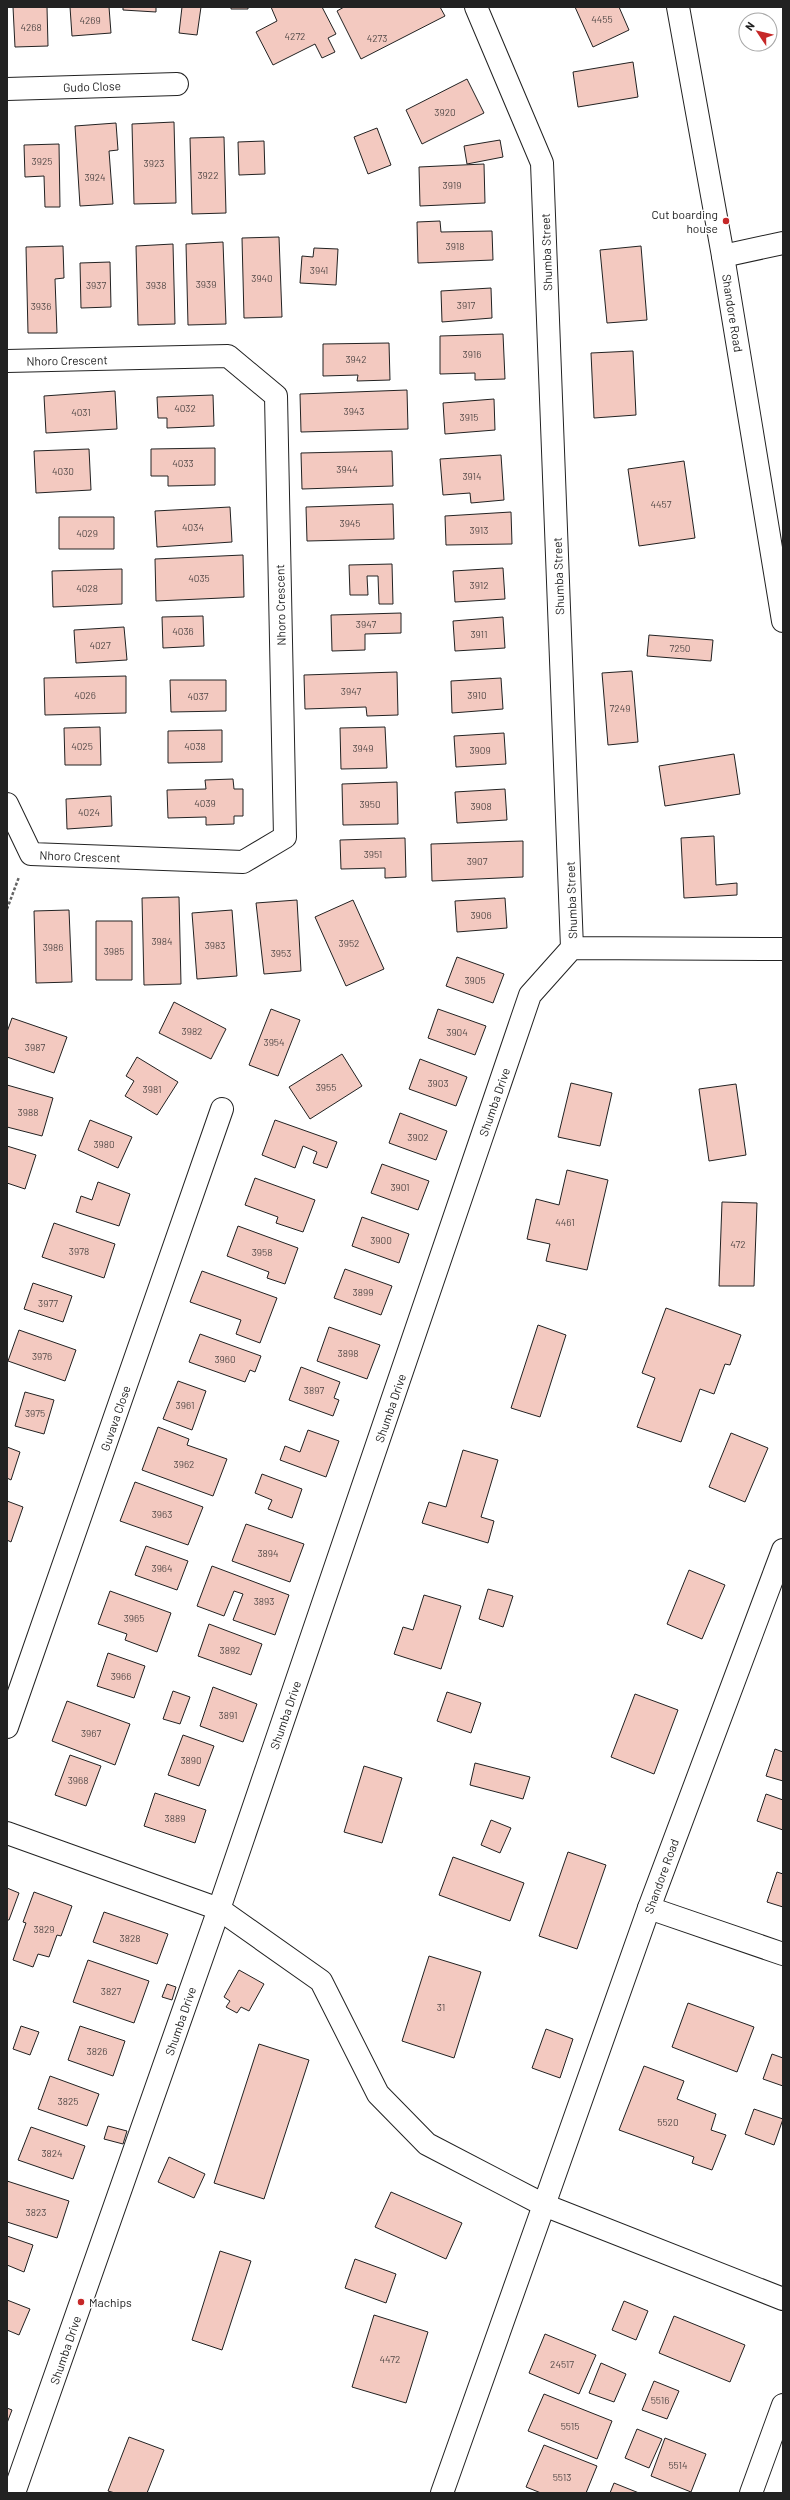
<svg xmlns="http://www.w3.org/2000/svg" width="790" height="2500" viewBox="0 0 790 2500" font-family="Barlow,sans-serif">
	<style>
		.building { fill: #f3c9c0; stroke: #222 }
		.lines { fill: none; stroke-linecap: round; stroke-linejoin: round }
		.street-casing { stroke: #222; stroke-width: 24 }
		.secondary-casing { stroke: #222; stroke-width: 24 }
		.path { stroke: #646464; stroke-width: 2.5; stroke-dasharray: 3 2; stroke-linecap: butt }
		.street { stroke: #fff; stroke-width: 22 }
		.secondary { stroke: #fff; stroke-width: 22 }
		.poi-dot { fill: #c62828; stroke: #fff; stroke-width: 1.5 }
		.labels { text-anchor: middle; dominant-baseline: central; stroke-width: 3; stroke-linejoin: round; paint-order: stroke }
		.number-label { font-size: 10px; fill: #564c4a }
		.street-label { font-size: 12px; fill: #222; stroke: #fff }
		.poi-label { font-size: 12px; fill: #222; stroke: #fff; text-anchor: end }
	</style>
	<rect width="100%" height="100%" fill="#fff"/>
	<path class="building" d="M13 7H47L48 46 15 47Z
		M70 7H109L111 33 72 36Z
		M123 7H156V12L123 10Z
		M182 7H201L197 35 179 33Z
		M231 7H248V9H231Z
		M271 7H322L336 34 328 38 335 52 322 58 315 44 273 65 256 32 277 21Z
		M344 7H440L445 16 361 59 337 11Z
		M575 7H619L629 30 593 47Z
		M633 62 638 97 578 107 573 72Z
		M467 79 484 113 422 144 406 110Z
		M174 122 176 203 134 204 132 124Z
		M116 123 118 150 109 151 113 204 80 206 75 126Z
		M377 128 391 165 368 174 354 137Z
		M224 137 226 213 192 214 190 138Z
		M500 140 503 157 467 164 464 146Z
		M264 141 265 174 239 175 238 142Z
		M59 144 60 207H45L44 176 25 177 24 145Z
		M484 164 485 203 420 206 419 167Z
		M440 221 441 232 492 231 493 260 418 263 417 222Z
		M279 237 282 317 244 318 242 238Z
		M223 242 226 324 188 325 186 244Z
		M173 244 175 324 138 325 136 246Z
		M63 246 64 278 55 279 57 333H28L26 247Z
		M641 246 647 320 607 323 600 250Z
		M314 248 338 249 336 285 300 283 302 256 313 257Z
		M110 262 111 307 81 308 80 263Z
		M491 288 492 318 442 322 441 291Z
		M503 334 505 379 475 380V373L440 374V336Z
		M389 343 390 380 357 381 358 375 323 376V344Z
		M633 351 636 415 594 418 591 353Z
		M407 390 408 429 301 432 300 394Z
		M115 391 117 429 46 433 44 396Z
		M213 395 214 426 167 428V418H158L157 397Z
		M494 399 495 430 445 434 443 403Z
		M215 448V485L168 486V476H151V449Z
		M89 449 91 490 36 493 34 451Z
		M392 451 393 486 302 489 301 453Z
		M501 455 504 500 471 503 470 493 443 495 440 459Z
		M684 461 695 538 639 546 628 469Z
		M393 504 394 539 307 541 306 507Z
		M230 507 232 542 157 547 155 511Z
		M511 512 512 544 446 545 445 516Z
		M59 517H114V549H59Z
		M243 555 244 597 156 601 155 559Z
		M392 564 393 604H379L378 576H367L368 595H350L349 565Z
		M503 568 505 599 455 602 453 571Z
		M122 569V604L53 607 52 571Z
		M401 613V633L365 634V650L332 651 331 615Z
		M203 616 204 646 163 648 162 617Z
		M503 617 505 648 455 651 453 621Z
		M124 627 127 660 76 663 74 630Z
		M649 635 713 640 711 661 647 656Z
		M632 671 638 742 608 745 602 673Z
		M397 672 398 715 367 716 366 707 305 709 304 675Z
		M126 676V713L45 715 44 678Z
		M501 678 503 709 452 713 451 681Z
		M170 680H226V711L171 712Z
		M100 727 101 765H65L64 728Z
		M385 727 387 768 341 769 340 728Z
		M222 730V762L168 763V731Z
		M504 733 506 764 456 767 454 736Z
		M734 754 740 794 665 806 659 766Z
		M233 779 234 789H243V816H234V824L206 825V817L168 818 167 790 206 789 205 780Z
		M397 782 398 824 343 825 342 784Z
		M505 789 507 820 457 823 455 792Z
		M111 796 112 826 67 829 66 799Z
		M714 836 716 885 737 883V895L684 898 681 838Z
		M405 838 406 877 385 878V868L341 869 340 840Z
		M523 841V877L432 881 431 844Z
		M179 897 181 984 144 985 142 898Z
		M505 898 507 928 457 932 455 901Z
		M297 900 301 971 264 974 256 903Z
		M353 900 384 969 346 986 315 917Z
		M69 910 72 982 36 983 34 911Z
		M232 910 237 976 197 979 192 913Z
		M96 921H132V980H96Z
		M457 957 504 974 493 1003 446 986Z
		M174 1002 226 1029 211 1059 159 1033Z
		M271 1009 300 1020 278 1076 249 1065Z
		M438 1009 486 1026 475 1055 428 1038Z
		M12 1018 67 1037 54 1073 7 1057V1032Z
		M342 1054 362 1086 310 1119 289 1087Z
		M137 1057 178 1082 157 1115 125 1096 134 1081 126 1076Z
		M420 1059 467 1077 456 1106 409 1089Z
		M571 1083 612 1093 600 1146 558 1137Z
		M736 1084 746 1155 709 1161 699 1089Z
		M7 1085 53 1098 42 1136 7 1127Z
		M400 1113 447 1131 436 1160 389 1143Z
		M90 1120 132 1137 118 1168 78 1150Z
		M275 1120 337 1142 327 1168 313 1163 317 1152 303 1146 295 1168 262 1155Z
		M7 1146 36 1155 25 1189 7 1183Z
		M382 1164 429 1181 418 1210 371 1193Z
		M567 1170 608 1180 587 1270 546 1261 550 1244 527 1239 536 1199 559 1205Z
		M255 1178 315 1200 303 1232 276 1223 278 1217 245 1205Z
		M98 1182 130 1194 119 1226 76 1212 81 1196 92 1200Z
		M722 1202 757 1203 754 1286H719Z
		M362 1217 409 1234 399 1263 352 1246Z
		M54 1223 115 1244 104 1278 42 1257Z
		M238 1226 298 1248 285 1284 267 1278 269 1272 227 1256Z
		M345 1269 392 1286 381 1315 334 1298Z
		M202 1271 277 1298 260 1343 236 1334 241 1320 190 1302Z
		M33 1283 72 1296 63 1322 24 1309Z
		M666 1308 741 1335 730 1365 725 1364 714 1394 700 1389 681 1442 637 1427 655 1378 642 1373Z
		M538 1325 566 1335 540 1417 511 1408Z
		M329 1327 380 1345 367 1379 317 1361Z
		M19 1330 76 1350 65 1381 8 1361Z
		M200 1334 261 1356 255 1372 250 1370 245 1382 189 1362Z
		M301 1367 340 1382 334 1398 339 1400 333 1416 289 1400Z
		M178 1381 206 1391 192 1430 163 1419Z
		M25 1392 54 1400 44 1434 15 1426Z
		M158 1427 189 1439 187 1445 227 1459 213 1496 142 1470Z
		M308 1430 339 1441 326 1477 280 1460 285 1446 300 1452Z
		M731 1433 768 1448 745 1502 709 1487Z
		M7 1447 20 1452 11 1480 7 1478Z
		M463 1450 498 1460 481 1517 494 1521 488 1543 422 1523 429 1502 446 1507Z
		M262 1474 302 1489 292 1518 268 1509 272 1500 255 1493Z
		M135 1482 203 1507 188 1545 120 1521Z
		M7 1501 23 1507 11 1542 7 1540Z
		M246 1524 304 1544 290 1582 232 1561Z
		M146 1546 188 1561 177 1590 135 1575Z
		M212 1566 289 1595 275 1635 233 1620 243 1594 234 1591 224 1616 197 1606Z
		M689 1570 725 1585 702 1639 667 1624Z
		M488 1589 513 1596 503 1627 479 1619Z
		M110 1591 171 1613 157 1652 125 1640 127 1634 98 1624Z
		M424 1595 461 1606 441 1669 394 1654 403 1627 413 1630Z
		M209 1624 262 1644 251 1675 198 1656Z
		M108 1653 145 1666 134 1698 97 1686Z
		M213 1687 257 1704 243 1742 200 1726Z
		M173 1691 190 1697 180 1724 163 1719Z
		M447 1692 481 1703 471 1733 437 1721Z
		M635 1694 678 1710 654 1774 611 1757Z
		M67 1701 130 1724 115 1765 52 1741Z
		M183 1735 214 1746 199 1786 168 1775Z
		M775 1749 783 1752V1781L766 1776Z
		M70 1755 101 1766 86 1806 55 1795Z
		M475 1763 530 1777 523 1799 470 1785Z
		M364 1766 402 1778 382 1843 344 1832Z
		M155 1793 206 1810 195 1843 144 1826Z
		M766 1794 783 1800V1830L757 1821Z
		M491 1820 511 1828 500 1853 481 1845Z
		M568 1852 606 1865 577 1949 539 1936Z
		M453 1857 524 1883 510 1921 439 1895Z
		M777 1872 783 1874V1907L767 1902Z
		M7 1888 19 1893 9 1920H7Z
		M34 1892 72 1906 61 1936 57 1935 49 1957 38 1954 33 1967 13 1960 26 1923 23 1922Z
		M104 1912 168 1934 157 1964 93 1942Z
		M429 1956 481 1972 454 2058 402 2041Z
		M88 1960 149 1981 134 2023 73 2002Z
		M239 1970 264 1984 249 2011 241 2007 237 2013 226 2007 230 2001 224 1997Z
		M167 1984 176 1987 172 2000 162 1997Z
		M688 2003 754 2027 737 2072 672 2047Z
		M21 2026 39 2032 30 2055 13 2049Z
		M80 2026 125 2041 113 2076 68 2060Z
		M546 2029 573 2039 560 2078 532 2068Z
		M259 2044 309 2060 264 2199 214 2183Z
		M772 2054 783 2058V2086L763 2079Z
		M644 2066 684 2081 677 2099 716 2114 711 2130 726 2135 712 2170 692 2163 694 2157 619 2130Z
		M50 2076 99 2094 87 2126 38 2109Z
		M754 2109 783 2119 774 2145 745 2134Z
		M108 2126 127 2131 123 2144 104 2139Z
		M31 2127 85 2146 73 2179 18 2160Z
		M169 2157 205 2174 194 2198 158 2182Z
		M7 2181 69 2201 57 2238 7 2222Z
		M391 2192 462 2223 446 2259 375 2227Z
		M7 2236 33 2245 24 2272 7 2265Z
		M220 2251 251 2261 222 2350 192 2340Z
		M355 2259 396 2274 386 2303 345 2288Z
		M7 2300 30 2309 19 2335 7 2330Z
		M624 2301 648 2311 636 2340 612 2330Z
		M374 2315 428 2332 406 2403 352 2387Z
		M674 2316 745 2345 730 2382 659 2353Z
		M545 2334 596 2355 579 2394 529 2373Z
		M601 2363 626 2374 614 2402 589 2393Z
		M654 2381 679 2391 667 2419 642 2410Z
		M544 2394 612 2421 597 2459 528 2431Z
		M7 2408 12 2410 7 2423Z
		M637 2429 662 2439 649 2468 625 2458Z
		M129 2437 164 2450 147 2493H115L108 2491Z
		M665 2438 706 2454 691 2492 651 2476Z
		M544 2445 597 2466 586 2493H541L526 2487Z
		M614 2483 639 2493H610Z"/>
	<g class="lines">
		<g class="street-casing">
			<path id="street" d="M476 7 542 163 572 948 783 949
				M7 89 177 84
				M723 256 783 243
				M7 361 228 356 276 396 285 837 243 862 31 854 7 804
				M7 1727 222 1109
				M649 1908 783 1954
				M14 2493 219 1909 530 995 572 948
				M442 2493 544 2205
				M751 2493 783 2405"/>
		</g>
		<g class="secondary-casing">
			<path id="secondary" d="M678 7 723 256 783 621
				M7 1833 219 1909 321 1981 378 2094 427 2144 544 2205 783 2299
				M544 2205 649 1908 783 1550"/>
		</g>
		<path class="path" d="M7 909 19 877"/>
		<use href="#street" class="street"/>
		<use href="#secondary" class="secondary"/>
	</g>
	<g class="poi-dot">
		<circle cx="726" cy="221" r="4"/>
		<circle cx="81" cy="2302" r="4"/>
	</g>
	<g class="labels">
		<g class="number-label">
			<text x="602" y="19">4455</text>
			<text x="90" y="20">4269</text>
			<text x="31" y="27">4268</text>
			<text x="295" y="36">4272</text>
			<text x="377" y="38">4273</text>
			<text x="445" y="112">3920</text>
			<text x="42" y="161">3925</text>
			<text x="154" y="163">3923</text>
			<text x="208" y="175">3922</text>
			<text x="95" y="177">3924</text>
			<text x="452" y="185">3919</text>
			<text x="455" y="246">3918</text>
			<text x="319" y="270">3941</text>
			<text x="262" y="278">3940</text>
			<text x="206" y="284">3939</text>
			<text x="96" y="285">3937</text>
			<text x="156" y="285">3938</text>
			<text x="466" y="305">3917</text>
			<text x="41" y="306">3936</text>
			<text x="472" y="354">3916</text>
			<text x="356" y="359">3942</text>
			<text x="185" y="408">4032</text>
			<text x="354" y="411">3943</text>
			<text x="81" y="412">4031</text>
			<text x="469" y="417">3915</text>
			<text x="183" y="463">4033</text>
			<text x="347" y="469">3944</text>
			<text x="63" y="471">4030</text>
			<text x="472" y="476">3914</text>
			<text x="661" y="504">4457</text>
			<text x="350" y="523">3945</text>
			<text x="193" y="527">4034</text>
			<text x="479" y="530">3913</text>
			<text x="87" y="533">4029</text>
			<text x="199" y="578">4035</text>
			<text x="479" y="585">3912</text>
			<text x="87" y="588">4028</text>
			<text x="366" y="624">3947</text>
			<text x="183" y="631">4036</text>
			<text x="479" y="634">3911</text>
			<text x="100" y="645">4027</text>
			<text x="680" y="648">7250</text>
			<text x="351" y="691">3947</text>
			<text x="85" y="695">4026</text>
			<text x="477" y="695">3910</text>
			<text x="198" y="696">4037</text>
			<text x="620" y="708">7249</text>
			<text x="82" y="746">4025</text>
			<text x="195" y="746">4038</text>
			<text x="363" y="748">3949</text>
			<text x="480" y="750">3909</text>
			<text x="205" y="803">4039</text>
			<text x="370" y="804">3950</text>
			<text x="481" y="806">3908</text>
			<text x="89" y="812">4024</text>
			<text x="373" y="854">3951</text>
			<text x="477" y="861">3907</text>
			<text x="481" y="915">3906</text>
			<text x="162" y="941">3984</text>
			<text x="349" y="943">3952</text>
			<text x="215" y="945">3983</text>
			<text x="53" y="947">3986</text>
			<text x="114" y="951">3985</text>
			<text x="281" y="953">3953</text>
			<text x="475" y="980">3905</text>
			<text x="192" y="1031">3982</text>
			<text x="457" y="1032">3904</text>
			<text x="274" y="1042">3954</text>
			<text x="35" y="1047">3987</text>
			<text x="438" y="1083">3903</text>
			<text x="326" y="1087">3955</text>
			<text x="152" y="1089">3981</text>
			<text x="28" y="1112">3988</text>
			<text x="418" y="1137">3902</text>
			<text x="104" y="1144">3980</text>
			<text x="400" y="1187">3901</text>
			<text x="565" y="1222">4461</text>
			<text x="381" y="1240">3900</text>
			<text x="738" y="1244">472</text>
			<text x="79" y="1251">3978</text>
			<text x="262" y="1252">3958</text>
			<text x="363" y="1292">3899</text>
			<text x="48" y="1303">3977</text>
			<text x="348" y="1353">3898</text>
			<text x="42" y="1356">3976</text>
			<text x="225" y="1359">3960</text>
			<text x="314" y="1390">3897</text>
			<text x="185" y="1405">3961</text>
			<text x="35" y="1413">3975</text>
			<text x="184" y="1464">3962</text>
			<text x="162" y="1514">3963</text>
			<text x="268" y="1553">3894</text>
			<text x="162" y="1568">3964</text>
			<text x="264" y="1601">3893</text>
			<text x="134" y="1618">3965</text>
			<text x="230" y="1650">3892</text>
			<text x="121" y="1676">3966</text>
			<text x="228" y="1715">3891</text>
			<text x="91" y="1733">3967</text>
			<text x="191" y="1760">3890</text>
			<text x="78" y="1780">3968</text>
			<text x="175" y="1818">3889</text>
			<text x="44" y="1929">3829</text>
			<text x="130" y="1938">3828</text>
			<text x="111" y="1991">3827</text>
			<text x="441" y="2007">31</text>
			<text x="97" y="2051">3826</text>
			<text x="68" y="2101">3825</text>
			<text x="668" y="2122">5520</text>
			<text x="52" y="2153">3824</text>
			<text x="36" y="2212">3823</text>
			<text x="390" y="2359">4472</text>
			<text x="562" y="2364">24517</text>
			<text x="660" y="2400">5516</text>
			<text x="570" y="2426">5515</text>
			<text x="678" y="2465">5514</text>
			<text x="562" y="2477">5513</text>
		</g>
		<g class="street-label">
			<text transform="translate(92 86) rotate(-2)">Gudo Close</text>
			<text transform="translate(546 252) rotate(-92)">Shumba Street</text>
			<text transform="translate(733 313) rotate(81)">Shandore Road</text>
			<text transform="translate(67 360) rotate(-1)">Nhoro Crescent</text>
			<text transform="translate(558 576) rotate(-92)">Shumba Street</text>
			<text transform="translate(280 605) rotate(-91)">Nhoro Crescent</text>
			<text transform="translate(80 856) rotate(2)">Nhoro Crescent</text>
			<text transform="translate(571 900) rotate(-92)">Shumba Street</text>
			<text transform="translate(494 1102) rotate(-71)">Shumba Drive</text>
			<text transform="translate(390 1408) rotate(-71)">Shumba Drive</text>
			<text transform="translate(115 1418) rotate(-71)">Guvava Close</text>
			<text transform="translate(285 1715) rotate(-71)">Shumba Drive</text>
			<text transform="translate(661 1876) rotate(-70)">Shandore Road</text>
			<text transform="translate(180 2021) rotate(-71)">Shumba Drive</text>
			<text transform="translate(65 2350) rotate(-71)">Shumba Drive</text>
		</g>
		<g class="poi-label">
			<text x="718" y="214">Cut boarding<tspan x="718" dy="14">house</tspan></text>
			<text x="89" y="2302" text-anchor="start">Machips</text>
		</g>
	</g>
	<rect width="790" height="2500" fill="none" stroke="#222222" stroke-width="16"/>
	<g transform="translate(758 32) rotate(305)"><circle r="19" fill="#ffffff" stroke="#a7a7a7"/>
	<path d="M0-3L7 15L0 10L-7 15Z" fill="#c62828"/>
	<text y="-6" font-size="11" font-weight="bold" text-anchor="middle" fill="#222222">N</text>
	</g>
</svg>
